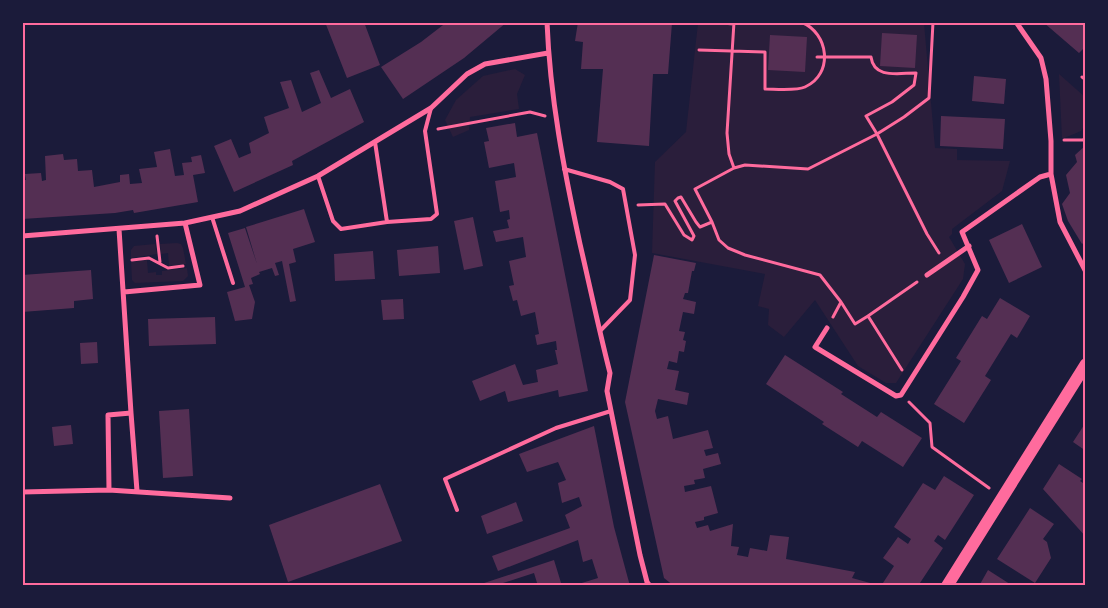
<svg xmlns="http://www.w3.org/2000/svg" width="1108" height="608" viewBox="0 0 1108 608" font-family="'Open Sans',sans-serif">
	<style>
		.green { fill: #2a1e3b }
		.building { fill: #542f53 }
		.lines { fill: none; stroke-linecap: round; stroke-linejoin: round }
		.path { stroke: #ff6b9d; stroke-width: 3 }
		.service { stroke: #ff6b9d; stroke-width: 4 }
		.minor { stroke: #ff6b9d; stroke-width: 5 }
		.primary { stroke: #ff6b9d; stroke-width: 12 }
		.neatline { fill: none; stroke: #ff6b9d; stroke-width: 2 }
	</style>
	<rect width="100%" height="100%" fill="#1b1b3a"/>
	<path class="green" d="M698 23H924L935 148 957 149V160L1010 161 1002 191 952 229V234L949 237 965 264 963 279 896 383H886L858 366 815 300 784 337 768 325 769 309 758 306 765 274 652 253 655 162 686 132Z
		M515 69 525 75 517 94 519 109 470 117 469 130 453 137 445 120 456 100 483 76Z
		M1059 74 1085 97V125L1081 131 1062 139Z
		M177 243 181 244 183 248 186 264 169 266 168 253 161 254 160 244Z
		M155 244 157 254 131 258V250L134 246Z
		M147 260 148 273 156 272V275H162V271L187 268 188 276 183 281 135 283 132 280 131 262Z"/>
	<path class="building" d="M325 22H364L380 65 347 78Z
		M447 22H507L464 58 403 99 381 67 421 42Z
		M578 22 672 23 668 74H653L649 146 597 142 603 69H581L583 42 575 41Z
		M1043 22H1086V46L1079 53Z
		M882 33 917 35 915 68 880 66Z
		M770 35 807 37 805 72 768 70Z
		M319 70 331 98 350 89 364 122 292 161 293 165 234 192 214 146 231 139 239 158 251 153 249 143 269 133 264 117 289 108 280 82 291 80 302 112 321 103 310 73Z
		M974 76 1006 79 1004 104 972 101Z
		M941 116 1005 119 1003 149 940 146Z
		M515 123 517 137 537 133 588 391 559 397 558 390 508 402 505 391 480 401 472 381 515 364 523 385 538 382 536 370 558 364 555 350H557L556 341 537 345 535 335 539 334 535 312 521 316 517 300 513 301 509 286 514 285 509 261 526 257 523 237 496 242 493 231 509 228 507 220 510 219 509 210 500 212 495 181 516 177 514 163 489 168 484 142 489 141 486 128Z
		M1086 145V241L1082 244 1068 221 1062 204 1070 193 1066 175 1077 162 1075 155Z
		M170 149 175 176 184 175 182 163 192 162 191 157 201 155 205 173 193 175 198 202 134 213 133 210 115 213 22 219V180H26L25 174 41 173 42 181 46 180 45 156 63 154 64 160 77 159 78 171 92 170 94 187 120 182V175L129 174 130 184 142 183 139 169 157 167 154 152Z
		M304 209 315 242 293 249 296 262 289 264 296 301 290 302 282 261 275 263 279 275 275 276 272 268 259 272 260 274 251 278 253 284 249 285 255 302 252 319 235 321 227 292 245 287 228 233 245 228 257 264 246 227Z
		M473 217 483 266 464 270 454 221Z
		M1022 224 1042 267 1009 283 989 240Z
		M438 246 440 273 399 276 397 250Z
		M373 251 375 279 335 281 334 254Z
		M654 255 696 263 694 271H692L688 293H685L683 299 696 302 694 314 683 312 679 331 685 332 683 340 686 341 684 352 679 351 677 363 669 361 667 369 679 371 675 390 689 393 687 405 658 399 655 411 657 419 668 416 673 439 708 430 713 448 704 450 706 456 718 453 721 464 703 469 705 478 694 480 695 484 684 486 685 492 711 486 718 513 704 517V520L695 522 697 528 708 525 710 531 733 524 731 546 739 547 737 555 748 557 750 548 767 551 770 535 789 537 786 559 855 572 852 578 881 586H674L664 578 625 402Z
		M91 270 93 299 74 301V308L22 312V275Z
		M1000 298 1030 316 1017 338 1011 334 985 376 991 380 964 423 934 404 961 361 956 358 982 316 987 319Z
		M403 299 404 319 383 320 381 300Z
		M215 317 216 344 149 346 148 319Z
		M97 342 98 363 81 364 80 343Z
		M785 355 843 392 841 394 877 417 881 412 922 438 903 467 862 441 858 447 822 424 824 422 766 384Z
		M189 409 193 476 163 478 159 411Z
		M1086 422V451L1073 442Z
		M71 425 73 444 54 446 52 427Z
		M594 426 614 527 630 586H572L598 578 592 559 583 562 578 540 498 571 492 556 570 528 565 515 582 506 579 497 562 503 558 483 566 480 558 462 527 472 519 454Z
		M1059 464 1082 479 1080 481 1086 485V537L1043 489Z
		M944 476 974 495 945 540 938 535 934 541 943 548 918 586H881L894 566 883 558 898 537 908 544 911 539 894 527 923 483 935 490Z
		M380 484 402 541 288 582 269 525Z
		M516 502 523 521 487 534 481 516Z
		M1030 508 1054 524 1043 539 1047 542 1051 558 1035 583 997 559Z
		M554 560 562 586H538L534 573 500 584V586H475Z
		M988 570 1013 586H979Z"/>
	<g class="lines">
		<path class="path" d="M710 22 734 24
			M734 22 727 133 729 154 734 168
			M933 22 929 98 904 117 877 134 927 234 939 253
			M699 50 765 52V89C775 89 797 91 805 87 834 74 829 33 801 22
			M1082 77 1086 80
			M438 129 530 112 545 116
			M1064 140H1083L1086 137
			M638 205 665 204 684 235 692 240 694 236 675 201 678 198 681 197 696 222 700 227 712 222 719 240 728 248 745 255 820 275 841 302 833 317
			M712 222 695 189 734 168 745 165 808 169 877 134 866 116 892 102 914 85 916 73C898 73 874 79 871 57H817
			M157 236 160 262
			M132 260 149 258 168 268 183 266
			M841 302 855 324 868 316
			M902 370 868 316 917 282
			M909 402 930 423 932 447 989 488"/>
		<path class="service" d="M375 142 387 222
			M564 169 610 182 623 189 635 255 630 300 600 331
			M318 176 333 221 341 229 387 222 431 219 437 214 425 131 431 108
			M212 217 233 283
			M457 510 445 479 556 428 611 411"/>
		<path class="minor" d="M547 22C550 98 564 170 580 244 590 287 599 330 610 373L607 391 640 555 647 582 650 586
			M1016 22 1041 58 1046 79 1051 141V174L1060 222 1086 272
			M119 229 131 413
			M22 236 185 223 240 211 318 176 431 108 467 74 485 64 548 53
			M927 275 969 246
			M124 292 200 285 185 223
			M827 328 815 347 896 396 901 395 963 297 978 270 962 232 1040 177 1051 174
			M109 490 108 415 131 413 137 491
			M22 492 109 490 230 498"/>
		<path class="primary" d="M947 586 1086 364"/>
	</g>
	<rect width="1108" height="608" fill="none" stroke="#1b1b3a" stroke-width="48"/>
	<rect x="24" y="24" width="1060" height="560" class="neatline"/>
</svg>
